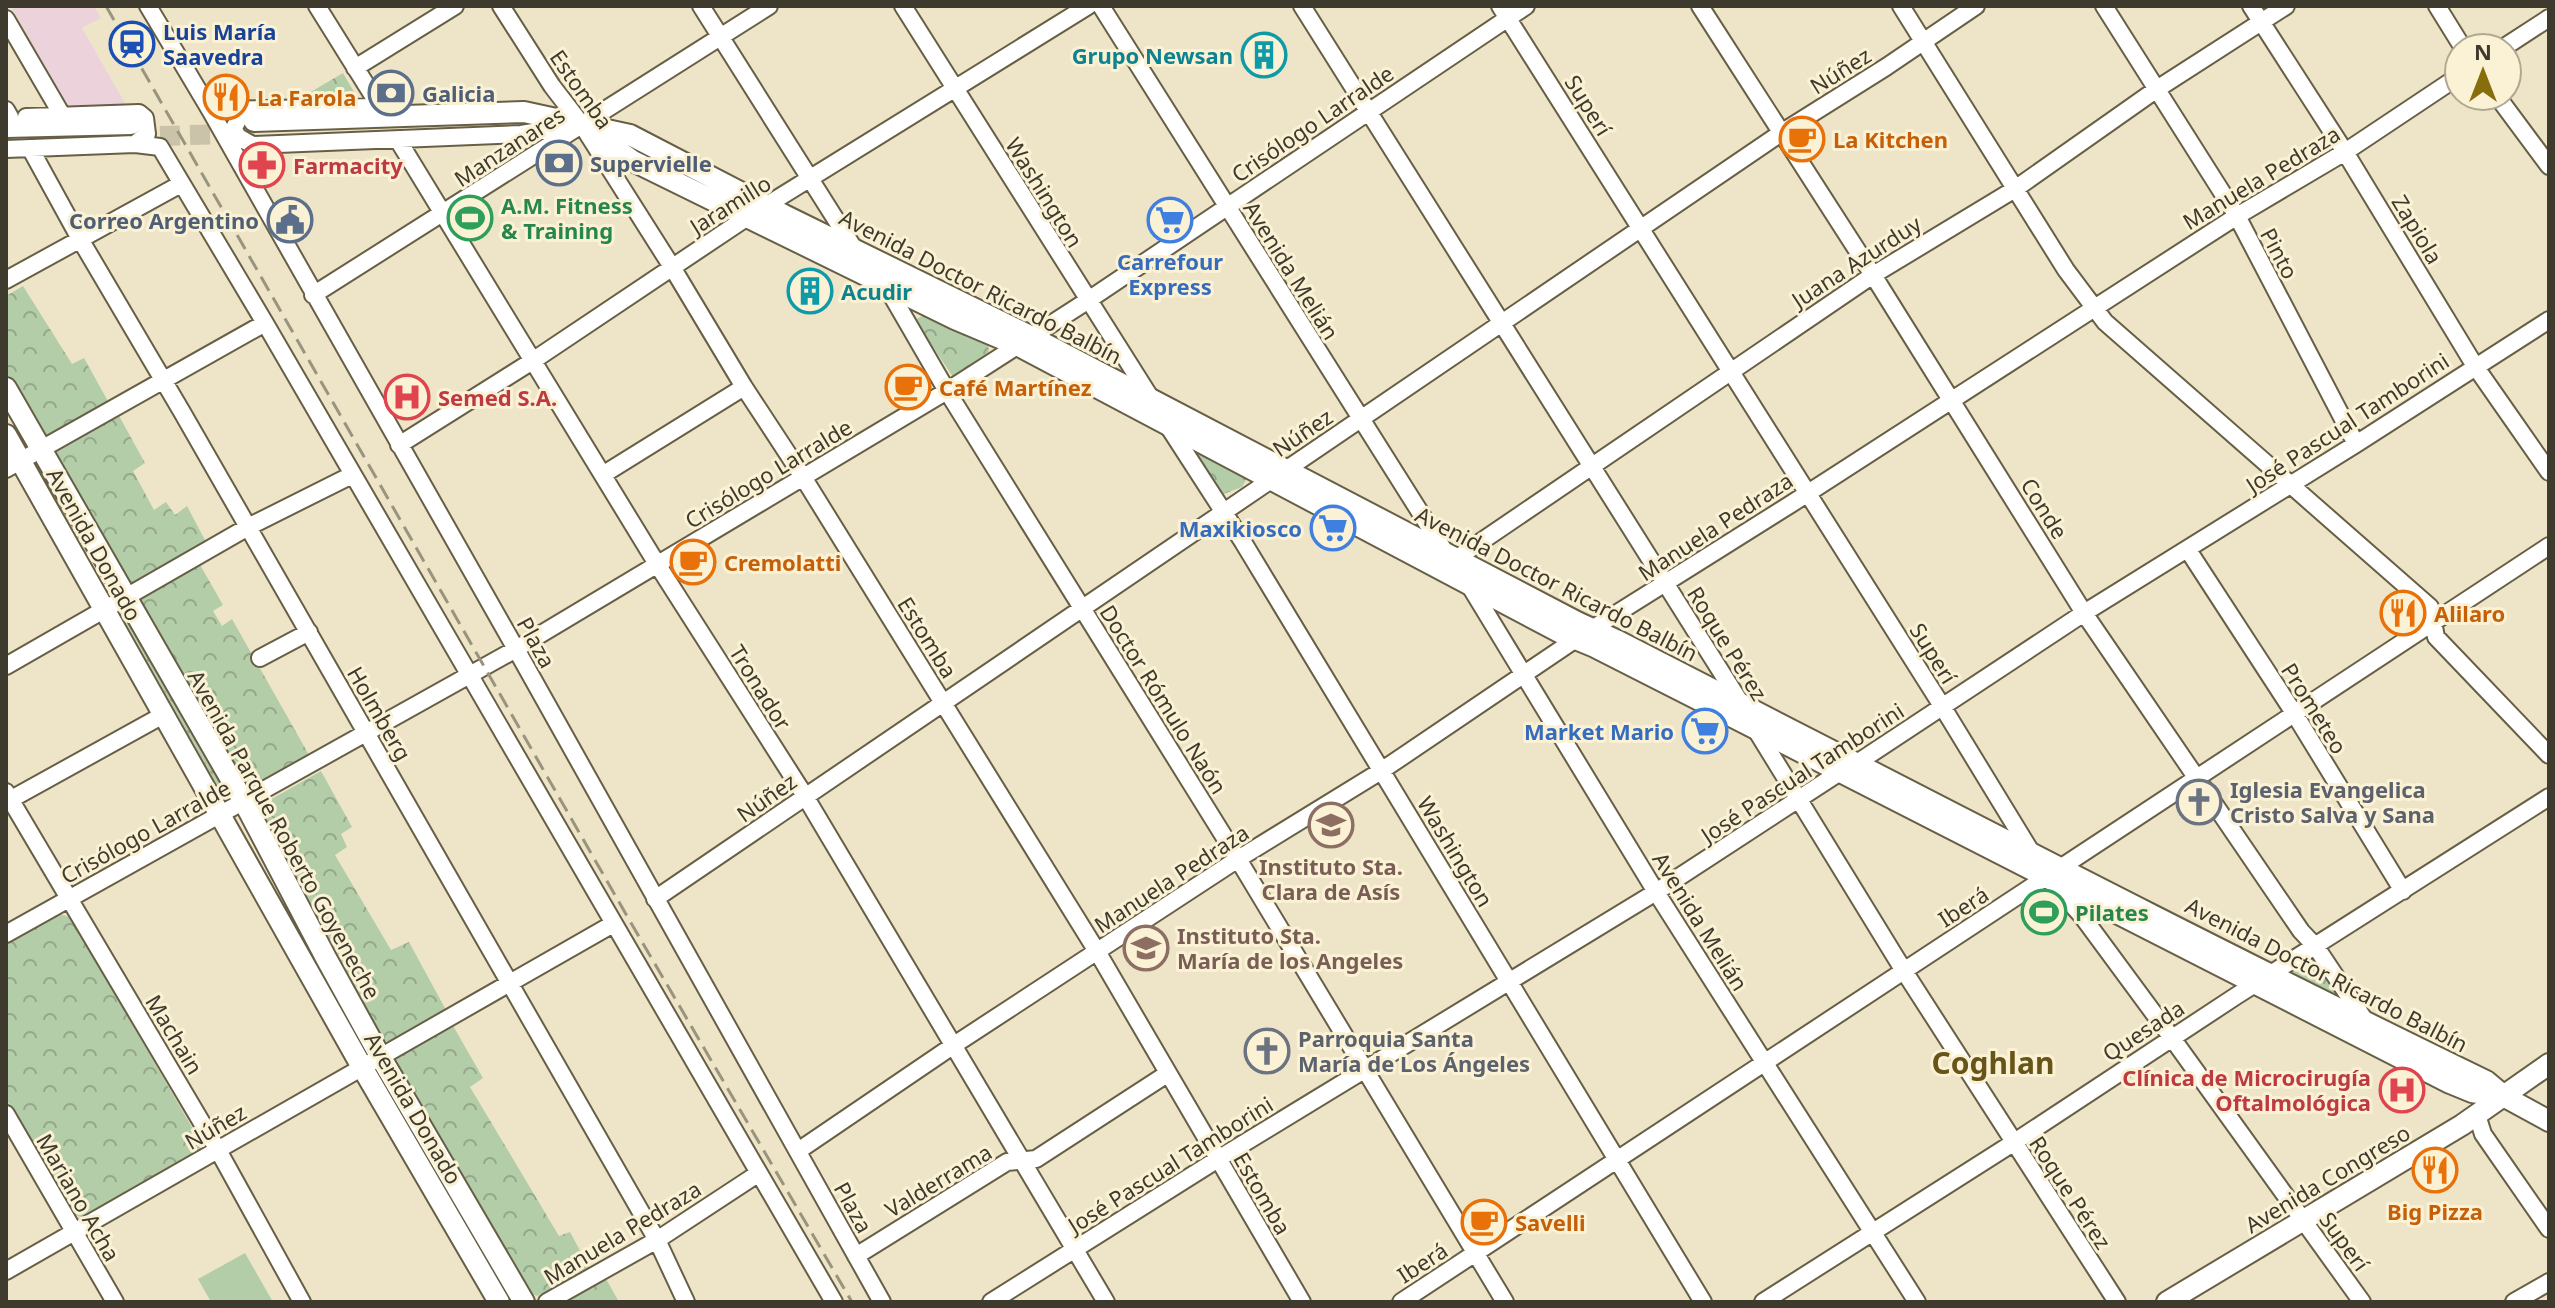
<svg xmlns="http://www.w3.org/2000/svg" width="2555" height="1308" viewBox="0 0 2555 1308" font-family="'Noto Sans',sans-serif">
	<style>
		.commercial { fill: #ecd3db }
		.grass { fill: url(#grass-dots) }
		.park { fill: url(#park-crowns) }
		.pitch { fill: #b4cda9 }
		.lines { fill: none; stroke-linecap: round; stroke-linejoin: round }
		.major-tunnel { stroke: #cbc3a9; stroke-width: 20; stroke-dasharray: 20 10; stroke-linecap: butt }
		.minor-casing { stroke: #675f45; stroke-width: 20 }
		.major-casing { stroke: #675f45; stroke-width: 24 }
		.minor { stroke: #fff; stroke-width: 16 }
		.major { stroke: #fff; stroke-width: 20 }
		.rail { stroke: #9a937e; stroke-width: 3; stroke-dasharray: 16 8; stroke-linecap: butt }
		.labels { text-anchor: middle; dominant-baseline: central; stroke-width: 6; stroke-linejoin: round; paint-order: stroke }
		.transit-label { font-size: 22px; font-weight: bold; fill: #164399; stroke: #fbf2d5; text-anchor: start }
		.culture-label { font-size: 22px; font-weight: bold; fill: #0d838f; stroke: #fbf2d5; text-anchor: end }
		.street-label { font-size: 22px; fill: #3e3a2e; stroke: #fbf2d5 }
		.service-label { font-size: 22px; font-weight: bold; fill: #4e5e75; stroke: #fbf2d5; text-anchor: start }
		.food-label { font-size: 22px; font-weight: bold; fill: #c56008; stroke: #fbf2d5; text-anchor: start }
		.health-label { font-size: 22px; font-weight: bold; fill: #be3a42; stroke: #fbf2d5; text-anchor: start }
		.leisure-label { font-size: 22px; font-weight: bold; fill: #27864d; stroke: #fbf2d5; text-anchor: start }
		.shop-label { font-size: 22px; font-weight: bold; fill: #366cbe; stroke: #fbf2d5; text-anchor: end }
		.worship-label { font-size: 22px; font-weight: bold; fill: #5b616d; stroke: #fbf2d5; text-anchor: start }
		.education-label { font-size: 22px; font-weight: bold; fill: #785e54; stroke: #fbf2d5 }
		.district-label { font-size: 30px; font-weight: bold; fill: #665418; stroke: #fbf2d5 }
	</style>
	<defs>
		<pattern id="grass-dots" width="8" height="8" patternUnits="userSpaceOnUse" patternTransform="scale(2)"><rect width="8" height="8" fill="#b4cda9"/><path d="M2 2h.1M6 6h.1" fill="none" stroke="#94a78a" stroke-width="1.8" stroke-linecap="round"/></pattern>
		<pattern id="park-crowns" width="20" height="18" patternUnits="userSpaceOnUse" patternTransform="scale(2)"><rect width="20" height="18" fill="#b4cda9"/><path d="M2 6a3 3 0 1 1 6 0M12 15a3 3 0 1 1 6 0" fill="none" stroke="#94a78a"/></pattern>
	</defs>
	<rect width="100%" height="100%" fill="#eee5c8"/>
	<path class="commercial" d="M11 6H94L101 18 82 28 127 107 73 108 65 103Z"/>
	<path class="grass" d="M127 611 233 798 226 801 121 614Z"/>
	<path class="park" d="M343 73 361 104 285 107Z
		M23 286 72 364 84 358 109 403 49 436 41 434 38 430 6 374V296Z
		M925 314 988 342 989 355 953 377 915 320Z
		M118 414 145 463 133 471 154 510 166 502 175 515 187 506 206 542 135 586 130 585 55 454 59 448Z
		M1199 452 1244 473 1246 480 1242 487 1221 495 1195 453Z
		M199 563 223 605 213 611 222 626 232 619 309 755 250 787H247L139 600 140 597Z
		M321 771 352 827 341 834 347 847 335 855 391 950 409 942 446 1010 390 1042 382 1040 257 813 261 805Z
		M60 914 70 917 201 1143 200 1152 83 1218 73 1214 6 1099V945Z
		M2313 957H2317L2343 995V1004L2293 977 2292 970Z
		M452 1024 483 1078 470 1087 559 1236 570 1232 590 1269 537 1296 528 1292 394 1063V1057Z
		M605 1277 619 1302H562Z"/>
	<path class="pitch" d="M245 1253 273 1302H211L198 1279Z"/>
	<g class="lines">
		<path class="major-tunnel" d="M130 137 255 133"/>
		<g class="minor-casing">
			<path id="minor" d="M148 6 210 110 516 649 882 1302
				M317 6 380 107
				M501 6 552 86 582 125 672 267 744 387 803 477 1098 953 1302 1302
				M701 6 855 250
				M903 6 1152 400
				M1101 6 1447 555
				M1302 6 1742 705
				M1500 6 1942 706 2033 855
				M1700 6 1873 275 2084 613 2301 931 2316 947 2366 1022
				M1901 6 2066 270 2105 322 2430 607 2436 637 2549 755
				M2104 6 2237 216 2356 444
				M2251 6 2345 152 2475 366 2549 472
				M2437 6 2463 48
				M6 19 62 115
				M2503 48 2549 18
				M355 68 455 6
				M2497 96 2549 166
				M6 110 10 117
				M210 110 377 107
				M248 110 241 114 234 128 237 136 252 145 521 134 572 126
				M398 140 657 564 805 796 1106 1302
				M135 144 160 147 265 323 834 1302
				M30 148 80 239 182 412 657 1240 686 1302
				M6 149 135 144 147 134 145 118 139 113 26 117
				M6 280 181 184
				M885 284 947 391 1238 859 1505 1302
				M313 295 769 6
				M1168 426 1243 542 1703 1302
				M399 445 534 360 746 218 1088 6
				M6 469 265 323
				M604 474 744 387
				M2188 550 2294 713 2403 891
				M260 658 309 632
				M6 666 248 527 352 475
				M1753 725 1904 971 2117 1302
				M6 792 218 1150 302 1302
				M6 802 165 714
				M2053 884 2082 916 2172 1038 2362 1302
				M655 899C1029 642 1406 389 1781 133L1886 67 1976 6
				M6 934 516 649 947 391 1087 301 1526 6
				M6 1114 115 1302
				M2477 1115 2483 1134 2549 1229
				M798 1151 954 1045 1238 859 1381 771 1576 639 1791 504 2237 216 2345 152 2459 76
				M856 1256 1007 1162 1036 1159 1167 1074
				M6 1271 613 924
				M547 1302 657 1240 759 1173
				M991 1302 1218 1159 1656 892 1840 772 1857 763 2084 613 2356 444 2549 320
				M1401 1302 2549 546
				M1763 1302 2013 1143 2236 996 2549 797
				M1917 1302 1656 892 1454 560 1873 275 2015 189 2157 89 2286 6
				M2514 1302 2549 1282"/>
		</g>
		<g class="major-casing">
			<path id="major" d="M254 121 524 112 630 135 786 216 1032 337 1577 622 1616 640C1905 788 2193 939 2486 1081L2505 1097 2549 1121
				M6 127 131 124
				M590 130 633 161 955 319 1019 346 1561 633 1595 647 1725 713 2450 1083 2472 1092 2505 1097
				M6 388 244 802 326 958 380 1056 524 1302
				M6 435 362 1067 499 1302
				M2167 1302 2462 1125 2549 1064"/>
		</g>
		<use href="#minor" class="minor"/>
		<use href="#major" class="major"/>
		<path class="rail" d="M106 6 627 916 852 1302"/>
	</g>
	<defs>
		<g id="station-ring" transform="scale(2.3)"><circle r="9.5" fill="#fbf2d5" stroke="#1a4fb4" stroke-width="1.5"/><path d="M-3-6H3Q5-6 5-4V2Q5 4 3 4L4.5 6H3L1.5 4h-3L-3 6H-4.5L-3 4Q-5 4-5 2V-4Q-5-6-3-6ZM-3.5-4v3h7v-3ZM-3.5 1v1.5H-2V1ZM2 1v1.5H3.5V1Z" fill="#1a4fb4"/></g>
		<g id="building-ring" transform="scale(2.3)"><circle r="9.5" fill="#fbf2d5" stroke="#0f9aa8" stroke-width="1.5"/><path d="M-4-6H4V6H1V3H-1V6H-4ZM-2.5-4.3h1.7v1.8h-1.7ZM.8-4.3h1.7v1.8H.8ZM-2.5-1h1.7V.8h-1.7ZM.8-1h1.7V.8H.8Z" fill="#0f9aa8"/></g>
		<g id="bank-ring" transform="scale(2.3)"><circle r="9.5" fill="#fbf2d5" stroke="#5c6f8a" stroke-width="1.5"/><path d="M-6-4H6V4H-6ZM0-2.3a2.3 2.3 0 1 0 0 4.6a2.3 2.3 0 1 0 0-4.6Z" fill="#5c6f8a"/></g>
		<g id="restaurant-ring" transform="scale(2.3)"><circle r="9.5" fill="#fbf2d5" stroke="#e8710a" stroke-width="1.5"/><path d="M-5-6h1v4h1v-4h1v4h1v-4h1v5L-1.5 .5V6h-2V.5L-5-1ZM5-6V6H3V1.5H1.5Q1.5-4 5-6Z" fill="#e8710a"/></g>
		<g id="cafe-ring" transform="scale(2.3)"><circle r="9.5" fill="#fbf2d5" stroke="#e8710a" stroke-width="1.5"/><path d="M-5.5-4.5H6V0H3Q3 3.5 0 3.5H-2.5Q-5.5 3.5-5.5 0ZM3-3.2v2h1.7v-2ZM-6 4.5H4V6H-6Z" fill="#e8710a"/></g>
		<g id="pharmacy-ring" transform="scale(2.3)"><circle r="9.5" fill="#fbf2d5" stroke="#e0444e" stroke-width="1.5"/><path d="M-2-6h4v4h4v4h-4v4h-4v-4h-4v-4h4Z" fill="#e0444e"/></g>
		<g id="stadium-ring" transform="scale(2.3)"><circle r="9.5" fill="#fbf2d5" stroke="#2e9e5b" stroke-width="1.5"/><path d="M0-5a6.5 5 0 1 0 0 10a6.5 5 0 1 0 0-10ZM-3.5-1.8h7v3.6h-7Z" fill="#2e9e5b"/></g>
		<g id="civic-ring" transform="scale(2.3)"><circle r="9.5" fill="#fbf2d5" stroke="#5c6f8a" stroke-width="1.5"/><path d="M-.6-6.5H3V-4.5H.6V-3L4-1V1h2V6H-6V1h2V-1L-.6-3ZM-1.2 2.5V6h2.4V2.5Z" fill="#5c6f8a"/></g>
		<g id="supermarket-ring" transform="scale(2.3)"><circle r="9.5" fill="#fbf2d5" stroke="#3f7fe0" stroke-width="1.5"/><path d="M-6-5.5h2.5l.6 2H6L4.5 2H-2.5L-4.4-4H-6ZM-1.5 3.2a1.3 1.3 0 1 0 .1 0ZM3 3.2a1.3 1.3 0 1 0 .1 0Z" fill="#3f7fe0"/></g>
		<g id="hospital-ring" transform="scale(2.3)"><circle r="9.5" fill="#fbf2d5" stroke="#e0444e" stroke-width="1.5"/><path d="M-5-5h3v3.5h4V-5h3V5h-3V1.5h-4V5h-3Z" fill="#e0444e"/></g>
		<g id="church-ring" transform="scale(2.3)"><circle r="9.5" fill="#fbf2d5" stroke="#6b7280" stroke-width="1.5"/><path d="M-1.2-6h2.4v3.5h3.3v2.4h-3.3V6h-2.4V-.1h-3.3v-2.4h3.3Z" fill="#6b7280"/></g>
		<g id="school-ring" transform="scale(2.3)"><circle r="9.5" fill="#fbf2d5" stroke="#8d6e63" stroke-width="1.5"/><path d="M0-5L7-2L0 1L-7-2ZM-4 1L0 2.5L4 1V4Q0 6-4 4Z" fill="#8d6e63"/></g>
	</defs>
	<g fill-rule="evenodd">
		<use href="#station-ring" x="132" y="44"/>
		<use href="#building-ring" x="1264" y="55"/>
		<use href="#bank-ring" x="391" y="93"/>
		<use href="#restaurant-ring" x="226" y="97"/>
		<use href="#cafe-ring" x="1802" y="139"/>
		<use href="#bank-ring" x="559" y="163"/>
		<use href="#pharmacy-ring" x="262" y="165"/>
		<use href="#stadium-ring" x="470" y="218"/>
		<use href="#civic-ring" x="290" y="220"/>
		<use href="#supermarket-ring" x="1170" y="220"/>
		<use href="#building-ring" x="810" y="291"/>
		<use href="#cafe-ring" x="908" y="387"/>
		<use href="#hospital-ring" x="407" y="397"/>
		<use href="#supermarket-ring" x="1333" y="528"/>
		<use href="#cafe-ring" x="693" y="562"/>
		<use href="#restaurant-ring" x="2403" y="613"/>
		<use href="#supermarket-ring" x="1705" y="731"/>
		<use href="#church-ring" x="2199" y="802"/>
		<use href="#school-ring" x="1331" y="825"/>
		<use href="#stadium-ring" x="2044" y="912"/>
		<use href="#school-ring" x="1146" y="948"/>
		<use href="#church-ring" x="1267" y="1051"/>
		<use href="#hospital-ring" x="2402" y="1090"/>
		<use href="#restaurant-ring" x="2435" y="1170"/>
		<use href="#cafe-ring" x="1484" y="1222"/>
	</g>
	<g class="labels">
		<g class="transit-label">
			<text x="163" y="31">Luis María<tspan x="163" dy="25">Saavedra</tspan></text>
		</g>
		<g class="culture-label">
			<text x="1233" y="55">Grupo Newsan</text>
			<text x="841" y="291" text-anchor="start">Acudir</text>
		</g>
		<g class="street-label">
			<text transform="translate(1840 70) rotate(-32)">Núñez</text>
			<text transform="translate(582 89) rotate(55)">Estomba</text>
			<text transform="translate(1589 105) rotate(58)">Superí</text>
			<text transform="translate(1312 123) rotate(-34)">Crisólogo Larralde</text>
			<text transform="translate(509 146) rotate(-33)">Manzanares</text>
			<text transform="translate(2261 177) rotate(-31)">Manuela Pedraza</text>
			<text transform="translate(1045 192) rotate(58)">Washington</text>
			<text transform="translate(730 204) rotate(-32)">Jaramillo</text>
			<text transform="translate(2418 229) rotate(59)">Zapiola</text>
			<text transform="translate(2280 253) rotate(62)">Pinto</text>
			<text transform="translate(1856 261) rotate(-33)">Juana Azurduy</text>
			<text transform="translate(1292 270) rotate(58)">Avenida Melián</text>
			<text transform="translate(981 286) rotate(27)">Avenida Doctor Ricardo Balbín</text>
			<text transform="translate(2347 422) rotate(-33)">José Pascual Tamborini</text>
			<text transform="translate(1302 432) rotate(-34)">Núñez</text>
			<text transform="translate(768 473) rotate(-31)">Crisólogo Larralde</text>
			<text transform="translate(2045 508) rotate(58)">Conde</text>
			<text transform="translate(1715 526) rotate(-33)">Manuela Pedraza</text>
			<text transform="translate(95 544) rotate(61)">Avenida Donado</text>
			<text transform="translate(1557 583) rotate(27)">Avenida Doctor Ricardo Balbín</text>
			<text transform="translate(928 637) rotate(58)">Estomba</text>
			<text transform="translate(537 642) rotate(61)">Plaza</text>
			<text transform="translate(1728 643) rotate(58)">Roque Pérez</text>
			<text transform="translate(1934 653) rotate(58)">Superí</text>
			<text transform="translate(761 687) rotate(58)">Tronador</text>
			<text transform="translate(1164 699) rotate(58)">Doctor Rómulo Naón</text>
			<text transform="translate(2315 708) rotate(58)">Prometeo</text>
			<text transform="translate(380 713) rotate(60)">Holmberg</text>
			<text transform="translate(1802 772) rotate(-33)">José Pascual Tamborini</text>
			<text transform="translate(766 797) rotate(-35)">Núñez</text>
			<text transform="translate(145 831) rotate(-29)">Crisólogo Larralde</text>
			<text transform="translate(285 834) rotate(61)">Avenida Parque Roberto Goyeneche</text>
			<text transform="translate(1456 851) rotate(59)">Washington</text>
			<text transform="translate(1171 878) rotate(-33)">Manuela Pedraza</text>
			<text transform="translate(1963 906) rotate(-33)">Iberá</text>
			<text transform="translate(1701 921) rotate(58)">Avenida Melián</text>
			<text transform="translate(2327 974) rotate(27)">Avenida Doctor Ricardo Balbín</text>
			<text transform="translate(2143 1030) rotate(-33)">Quesada</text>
			<text transform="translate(175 1034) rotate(59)">Machain</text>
			<text transform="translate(414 1108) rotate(60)">Avenida Donado</text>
			<text transform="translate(215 1126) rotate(-30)">Núñez</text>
			<text transform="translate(1170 1164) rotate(-32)">José Pascual Tamborini</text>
			<text transform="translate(2327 1178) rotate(-31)">Avenida Congreso</text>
			<text transform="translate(938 1180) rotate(-31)">Valderrama</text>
			<text transform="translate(2071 1192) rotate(57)">Roque Pérez</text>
			<text transform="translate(1263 1193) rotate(60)">Estomba</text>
			<text transform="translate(79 1197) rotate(60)">Mariano Acha</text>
			<text transform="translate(854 1207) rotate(61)">Plaza</text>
			<text transform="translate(622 1232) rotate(-31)">Manuela Pedraza</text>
			<text transform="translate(2345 1241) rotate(54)">Superí</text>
			<text transform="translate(1422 1262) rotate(-33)">Iberá</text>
		</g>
		<g class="service-label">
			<text x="422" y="93">Galicia</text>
			<text x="590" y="163">Supervielle</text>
			<text x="259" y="220" text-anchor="end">Correo Argentino</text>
		</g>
		<g class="food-label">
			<text x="257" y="97">La Farola</text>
			<text x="1833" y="139">La Kitchen</text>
			<text x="939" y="387">Café Martínez</text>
			<text x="724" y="562">Cremolatti</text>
			<text x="2434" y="613">Alilaro</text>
			<text x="2435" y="1211" text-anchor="middle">Big Pizza</text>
			<text x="1515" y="1222">Savelli</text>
		</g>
		<g class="health-label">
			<text x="293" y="165">Farmacity</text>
			<text x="438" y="397">Semed S.A.</text>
			<text x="2371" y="1077" text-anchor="end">Clínica de Microcirugía<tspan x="2371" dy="25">Oftalmológica</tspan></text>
		</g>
		<g class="leisure-label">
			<text x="501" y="205">A.M. Fitness<tspan x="501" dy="25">&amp; Training</tspan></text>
			<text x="2075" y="912">Pilates</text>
		</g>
		<g class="shop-label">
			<text x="1170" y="261" text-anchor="middle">Carrefour<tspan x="1170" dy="25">Express</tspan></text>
			<text x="1302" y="528">Maxikiosco</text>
			<text x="1674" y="731">Market Mario</text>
		</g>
		<g class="worship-label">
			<text x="2230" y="789">Iglesia Evangelica<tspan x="2230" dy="25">Cristo Salva y Sana</tspan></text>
			<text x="1298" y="1038">Parroquia Santa<tspan x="1298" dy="25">María de Los Ángeles</tspan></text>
		</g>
		<g class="education-label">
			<text x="1331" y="866">Instituto Sta.<tspan x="1331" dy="25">Clara de Asís</tspan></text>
			<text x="1177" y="935" text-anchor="start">Instituto Sta.<tspan x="1177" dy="25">María de los Angeles</tspan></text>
		</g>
		<g class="district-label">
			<text x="1993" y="1062">Coghlan</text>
		</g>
	</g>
	<rect width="2555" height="1308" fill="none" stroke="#3e3a2e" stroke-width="16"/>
	<g transform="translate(2483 72)"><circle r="38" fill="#fbf2d5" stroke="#afa892" stroke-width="2"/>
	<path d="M0-6L14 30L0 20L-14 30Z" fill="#876d0b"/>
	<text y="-12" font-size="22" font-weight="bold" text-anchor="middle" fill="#3e3a2e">N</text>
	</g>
</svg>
